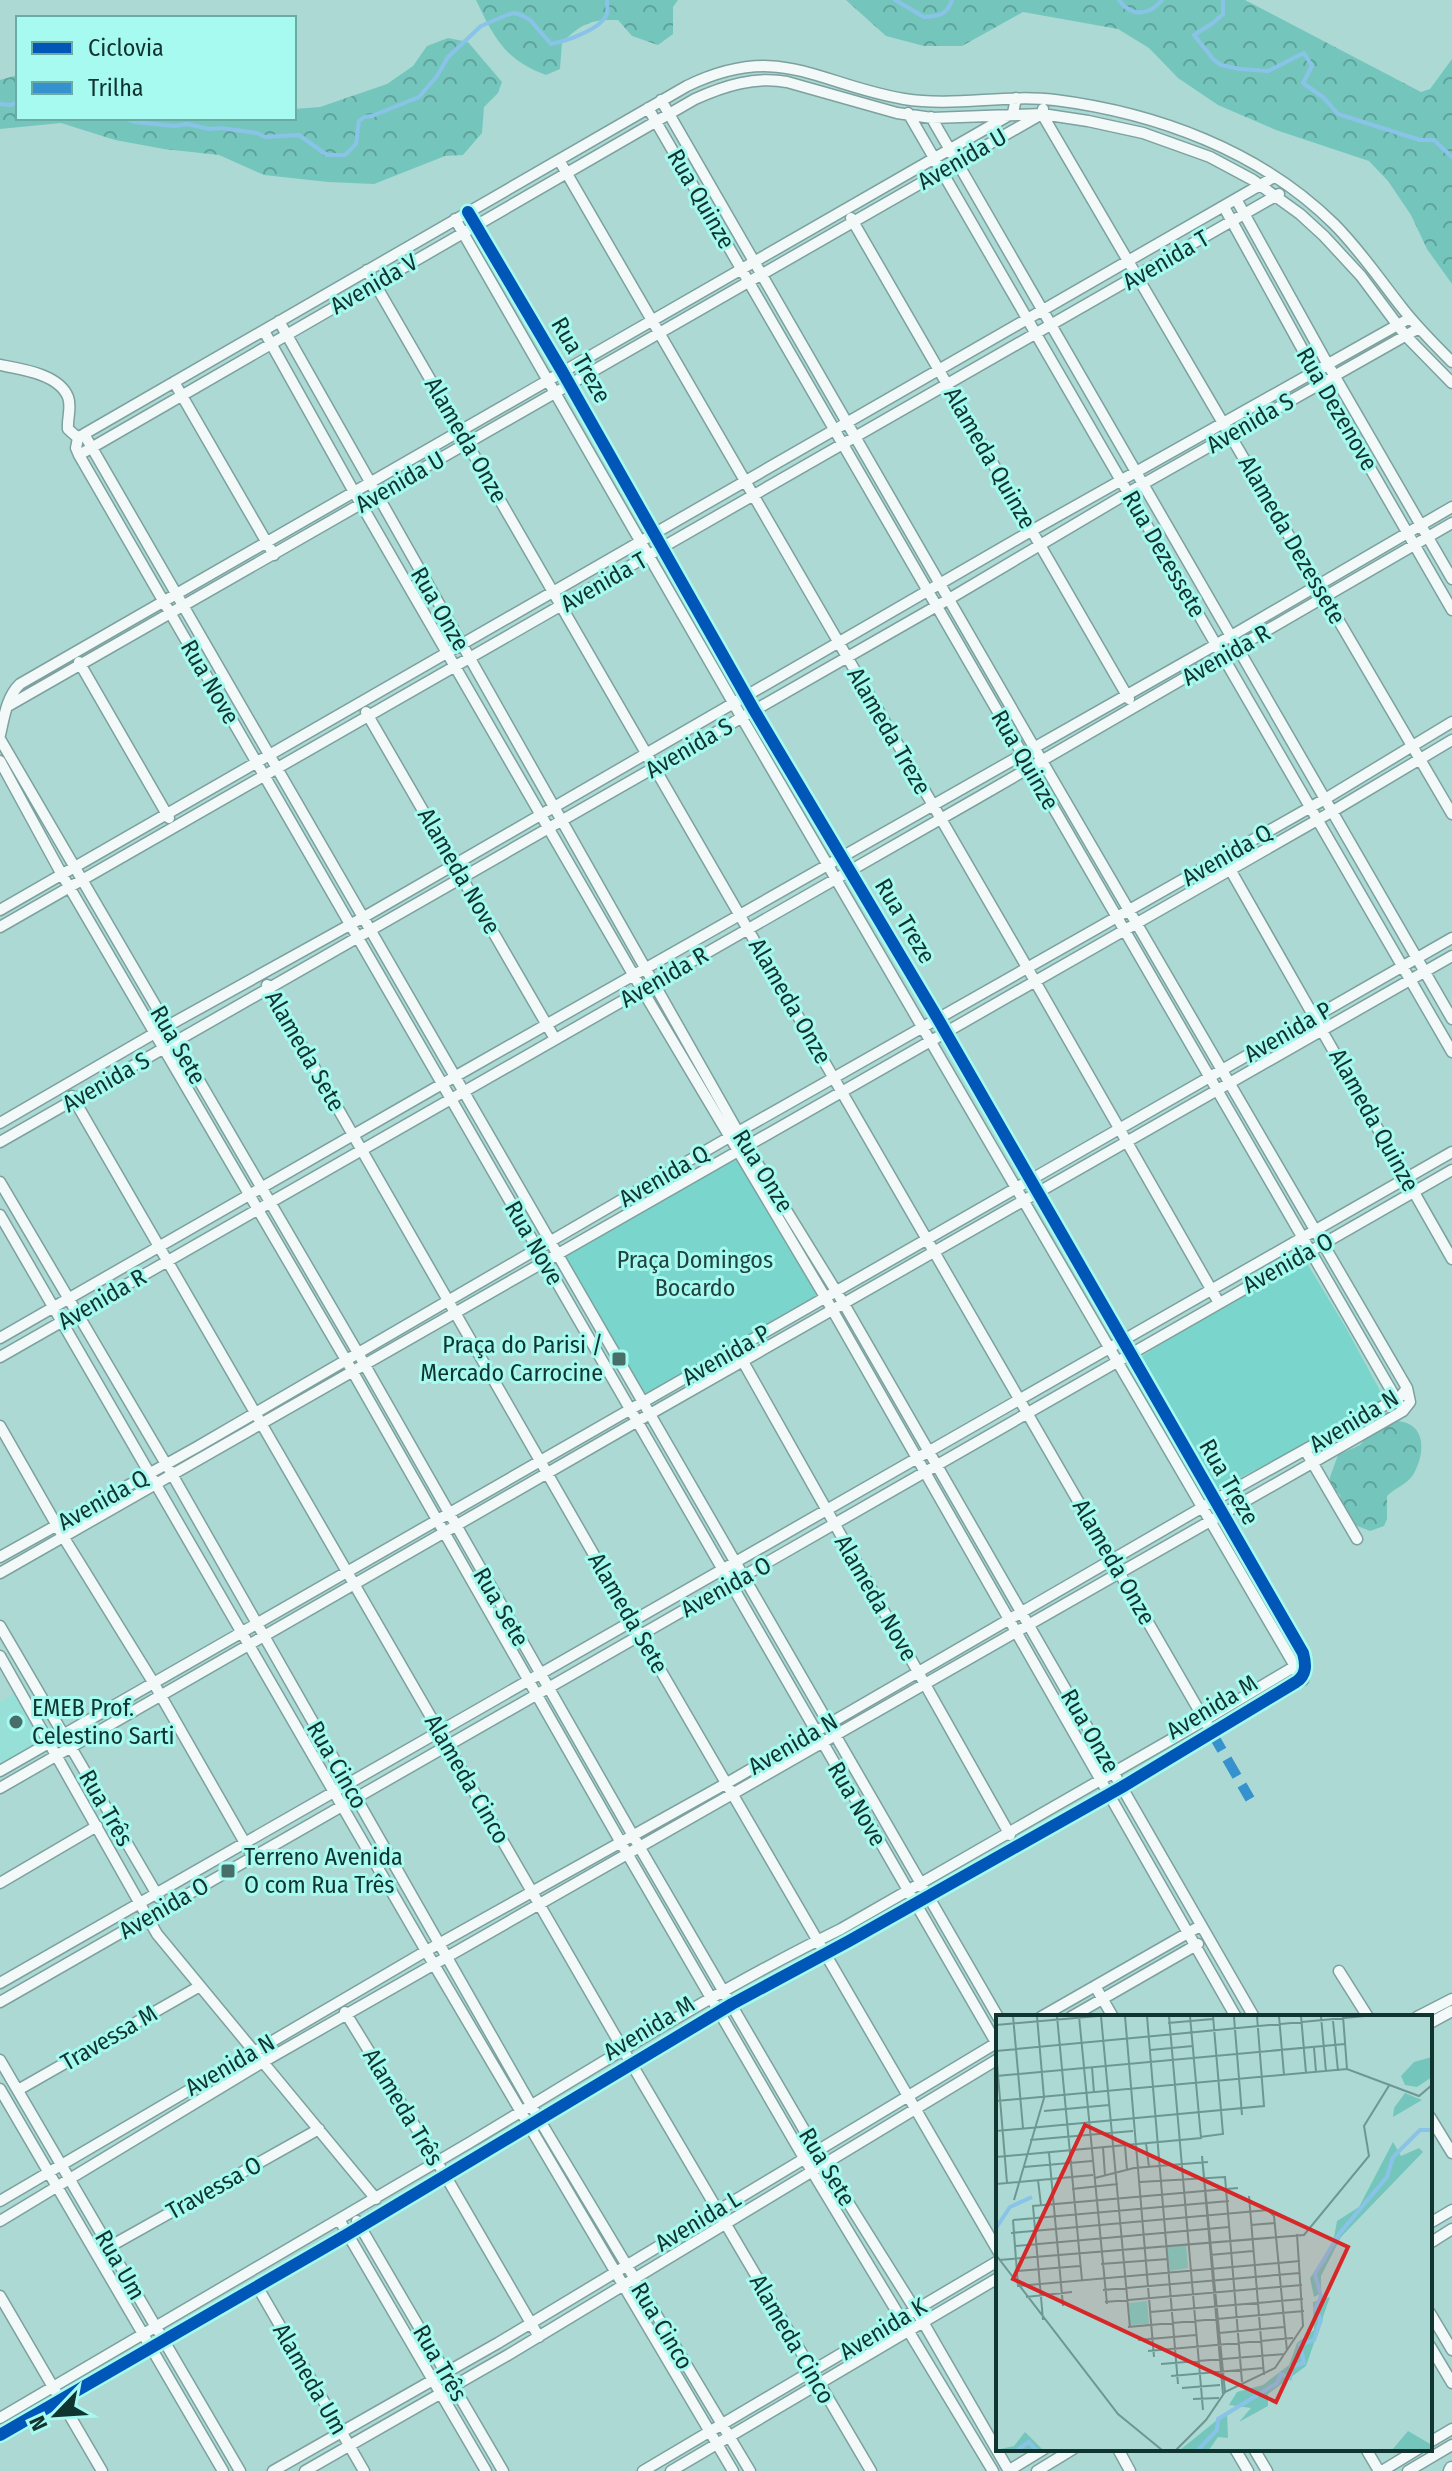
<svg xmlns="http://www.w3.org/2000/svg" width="1452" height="2471" viewBox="0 0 1452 2471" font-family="'Fira Sans Condensed',sans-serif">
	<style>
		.built { fill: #97e0d7 }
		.forest { fill: url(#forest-crowns) }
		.park { fill: #7ad6cc }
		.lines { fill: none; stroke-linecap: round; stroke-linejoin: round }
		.stream { stroke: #8ac3e8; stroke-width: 4 }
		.street-casing { stroke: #7da19e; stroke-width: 13 }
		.secondary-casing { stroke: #7da19e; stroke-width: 17 }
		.street { stroke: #f3f9f9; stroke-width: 10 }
		.secondary { stroke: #f3f9f9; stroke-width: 14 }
		.quiet { stroke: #3692ce; stroke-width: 10; stroke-dasharray: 20 10; stroke-linecap: butt }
		.cycleway-casing { stroke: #a6faef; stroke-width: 17 }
		.cycleway { stroke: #0057b8; stroke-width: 12 }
		.poi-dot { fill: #476e69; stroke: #a6faef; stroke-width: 3 }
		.labels { text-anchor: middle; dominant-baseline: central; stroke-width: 6; stroke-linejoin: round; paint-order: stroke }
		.street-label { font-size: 24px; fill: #103430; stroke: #a6faef }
		.park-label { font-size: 24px; fill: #21423e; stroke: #a6faef }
		.poi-label { font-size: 24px; fill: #103430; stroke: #a6faef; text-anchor: start }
		.inset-river { fill: none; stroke: #8ac3e8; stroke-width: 4 }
		.inset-road { fill: none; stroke: #6e9792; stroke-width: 2 }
		.view { fill: #d62828; fill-opacity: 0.15; stroke: #d62828; stroke-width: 4 }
		.inset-edge { fill: none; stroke: #103430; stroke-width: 4 }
	</style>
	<defs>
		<pattern id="forest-crowns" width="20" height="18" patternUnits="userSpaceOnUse" patternTransform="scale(2)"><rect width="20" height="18" fill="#74c6bd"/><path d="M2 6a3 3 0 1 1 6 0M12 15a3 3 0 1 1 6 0" fill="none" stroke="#5ea29a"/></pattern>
	</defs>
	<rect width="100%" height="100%" fill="#acd9d4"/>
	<path class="built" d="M15 1693 43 1742 0 1765V1702Z"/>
	<path class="forest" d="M476 0H678L673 7V34L658 45 632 36 618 20C590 19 582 24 562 42L560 69 546 75C505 60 494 38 476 0Z
		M846 0H1245L1421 92 1430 89 1452 59V284L1427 249 1411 215 1388 181 1369 161 1276 130 1218 105 1178 78 1149 48 1118 29 1023 12 962 46H924L886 36Z
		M448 38 468 42 502 82 498 93 484 107 482 133 463 155 445 156 374 184 328 182 264 175 219 155 164 149 115 140 61 123 0 129V80L18 75V118H294V109L320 107 387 84 413 66 427 46Z
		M1393 1421C1427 1420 1426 1453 1413 1475 1407 1484 1395 1488 1387 1496V1519L1384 1526 1370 1531 1355 1525 1349 1519 1343 1512 1340 1495 1330 1485V1477L1338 1455 1360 1445 1370 1433Z"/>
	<path class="park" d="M736 1155 823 1297 644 1400 562 1255Z
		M1305 1260 1346 1328 1384 1398 1302 1446 1214 1491 1174 1426 1139 1358 1213 1311Z"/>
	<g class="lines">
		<path class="stream" d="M895 0 924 17C939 16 947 15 952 0
			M1119 0C1131 17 1149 16 1162 0
			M1223 0V14L1213 23 1194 35 1214 60 1221 65 1240 69 1268 71 1304 53 1312 66 1303 83 1324 98 1338 114 1420 140H1434L1452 157
			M0 104 11 105 18 102
			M124 118 135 122 175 126 187 124 209 129 221 128 257 133 265 137 299 135 327 155H345L356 144 359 121 365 117 372 116 419 97 437 76 448 57 481 26 507 15 514 13 521 15 530 20 551 44C566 41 603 29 607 13 608 12 607 2 607 0"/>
		<g class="street-casing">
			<path id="street" d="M648 108 1399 1404
				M1043 109 1042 114 1452 814
				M908 113 1452 1052
				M931 117 1452 1019
				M559 160 1028 969 1219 1303
				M1236 199 1327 363 1452 579
				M1224 207 1321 383 1452 610
				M851 218 1129 699
				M455 219 742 718 1303 1680
				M367 270 1212 1733
				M279 321 738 1132 844 1304 1254 2017
				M264 331 354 492 634 976 825 1297 1236 2017
				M0 365C21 369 59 374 68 397 72 407 67 418 68 429L78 438
				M174 382 274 555
				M84 434 998 2017
				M79 437 687 86C780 41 816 84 904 99 955 107 1005 94 1055 100 1157 113 1260 151 1334 224 1360 250 1380 280 1403 309 1418 328 1435 345 1452 362
				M78 438 76 448 79 455 998 2046
				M79 455 695 99C724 86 755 76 787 82L897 113 932 118 1042 114 1088 121 1143 133 1210 157 1253 180 1300 214 1324 236 1361 276 1405 335 1452 383
				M79 662 169 818
				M8 706 1040 115
				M366 712 555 1039
				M0 735C4 717 7 696 20 684L1013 113 1016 98
				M0 739 358 1353 640 1848 824 2164 923 2322 1009 2471
				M0 761 61 873 346 1360 628 1855 804 2158 993 2471
				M1227 864 1452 1259
				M0 910 1274 177
				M0 927 1279 194
				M267 985 640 1635 998 2251
				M72 1096 624 2051 871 2471
				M0 1123 155 1033 364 917 1031 531 1410 318
				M0 1142 949 599 1143 484 1419 328
				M0 1182 173 1476 539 2119 750 2471
				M0 1215 426 1951 733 2471
				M0 1338 456 1076 1231 636 1452 507
				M0 1357 979 797 1452 523
				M741 1358 1010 1835
				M0 1426 64 1538 153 1682 253 1857
				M1305 1450 1357 1539
				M0 1557 197 1447 738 1132 1325 799 1452 722
				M0 1573 1333 811 1452 740
				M0 1626 159 1898
				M0 1656 157 1934 376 2199
				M0 1771 1452 938
				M0 1788 650 1414 1452 956
				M0 1883 97 1826
				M1339 1971 1368 2017
				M0 1983 1452 1152
				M1095 1986 1113 2017
				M0 2002 1452 1170
				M345 2012 445 2175 539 2337
				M1041 2017 1200 1926
				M1071 2017 1198 1944
				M1417 2017 1452 1999
				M1430 2023 1452 2011
				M0 2060 240 2471
				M0 2089 223 2471
				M18 2090 200 1986
				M1430 2117 1452 2153
				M0 2201 426 1951 727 1783 1215 1500 1401 1396 1407 1388
				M0 2221 263 2062 1403 1411 1410 1402 1407 1388 1042 761 661 100
				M340 2221 486 2471
				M357 2221 503 2471
				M1430 2223 1452 2210
				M1430 2243 1452 2229
				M109 2247 319 2129
				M257 2286 364 2471
				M0 2296 102 2471
				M1430 2313 1452 2350
				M1430 2346 1452 2383
				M0 2418C156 2327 313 2236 469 2143 591 2070 712 1992 841 1929L1205 1720 1297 1665
				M0 2435 348 2234 732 2004 849 1941 1122 1787 1296 1682C1307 1675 1306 1664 1303 1653L938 1019 754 710 562 371 468 212
				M1430 2442 1452 2429
				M1118 2449 1130 2471
				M1235 2449 1248 2471
				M1254 2449 1267 2471
				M1366 2449 1379 2471
				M273 2471 498 2343 998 2042
				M305 2471 508 2355 998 2059
				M643 2471 998 2261
				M671 2471 998 2278
				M1008 2471 1044 2449
				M1037 2471 1073 2449
				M1382 2471 1418 2449
				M1408 2471 1452 2445"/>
		</g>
		<g class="secondary-casing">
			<path id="secondary" d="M1451 2471 1452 2469"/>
		</g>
		<use href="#street" class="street"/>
		<use href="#secondary" class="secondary"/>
		<path class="quiet" d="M1212 1733 1250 1799"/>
		<g class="cycleway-casing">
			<path id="cycleway" d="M0 2435 348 2234 732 2004 849 1941 1122 1787 1296 1682C1307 1675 1306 1664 1303 1653L938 1019 754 710 562 371 468 212"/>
		</g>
		<use href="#cycleway" class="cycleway"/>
	</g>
	<g class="poi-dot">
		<rect x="611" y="1351" width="16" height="16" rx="4"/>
		<circle cx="16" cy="1722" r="8"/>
		<rect x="220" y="1863" width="16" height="16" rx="4"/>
	</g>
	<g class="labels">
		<g class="street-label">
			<text transform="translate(962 159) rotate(-30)">Avenida U</text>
			<text transform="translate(701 199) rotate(60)">Rua Quinze</text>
			<text transform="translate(1166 260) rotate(-30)">Avenida T</text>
			<text transform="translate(374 284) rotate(-30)">Avenida V</text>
			<text transform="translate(581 360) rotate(60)">Rua Treze</text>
			<text transform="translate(1337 409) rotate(60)">Rua Dezenove</text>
			<text transform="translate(1250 423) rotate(-30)">Avenida S</text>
			<text transform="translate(466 440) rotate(60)">Alameda Onze</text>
			<text transform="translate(990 458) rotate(60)">Alameda Quinze</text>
			<text transform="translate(400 482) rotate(-30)">Avenida U</text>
			<text transform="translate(1292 540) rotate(60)">Alameda Dezessete</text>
			<text transform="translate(1164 554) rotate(60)">Rua Dezessete</text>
			<text transform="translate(604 582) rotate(-30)">Avenida T</text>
			<text transform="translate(440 609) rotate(60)">Rua Onze</text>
			<text transform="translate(1226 655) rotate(-30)">Avenida R</text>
			<text transform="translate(210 682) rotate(60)">Rua Nove</text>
			<text transform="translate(889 731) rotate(60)">Alameda Treze</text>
			<text transform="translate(689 748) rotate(-30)">Avenida S</text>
			<text transform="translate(1025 760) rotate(60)">Rua Quinze</text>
			<text transform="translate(1227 855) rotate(-30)">Avenida Q</text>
			<text transform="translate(459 871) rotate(60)">Alameda Nove</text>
			<text transform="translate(905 921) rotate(59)">Rua Treze</text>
			<text transform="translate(664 977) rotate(-30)">Avenida R</text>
			<text transform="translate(790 1001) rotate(60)">Alameda Onze</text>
			<text transform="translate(1288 1032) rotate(-30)">Avenida P</text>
			<text transform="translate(178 1045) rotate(60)">Rua Sete</text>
			<text transform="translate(305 1051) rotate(60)">Alameda Sete</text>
			<text transform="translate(106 1082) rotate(-30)">Avenida S</text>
			<text transform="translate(1374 1120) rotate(61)">Alameda Quinze</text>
			<text transform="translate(763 1171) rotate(58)">Rua Onze</text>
			<text transform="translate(664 1176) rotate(-30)">Avenida Q</text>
			<text transform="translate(534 1243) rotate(60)">Rua Nove</text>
			<text transform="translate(1288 1263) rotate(-29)">Avenida O</text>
			<text transform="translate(102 1299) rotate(-30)">Avenida R</text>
			<text transform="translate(726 1355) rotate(-30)">Avenida P</text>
			<text transform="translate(1354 1421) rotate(-31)">Avenida N</text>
			<text transform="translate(1229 1482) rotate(60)">Rua Treze</text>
			<text transform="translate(103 1500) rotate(-29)">Avenida Q</text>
			<text transform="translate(1114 1562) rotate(60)">Alameda Onze</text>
			<text transform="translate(726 1587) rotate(-29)">Avenida O</text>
			<text transform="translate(876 1598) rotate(60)">Alameda Nove</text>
			<text transform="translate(501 1607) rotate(60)">Rua Sete</text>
			<text transform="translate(628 1613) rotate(60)">Alameda Sete</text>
			<text transform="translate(1212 1707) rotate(-31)">Avenida M</text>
			<text transform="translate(1090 1731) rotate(60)">Rua Onze</text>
			<text transform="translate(793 1744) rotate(-30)">Avenida N</text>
			<text transform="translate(337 1765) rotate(60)">Rua Cinco</text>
			<text transform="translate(467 1779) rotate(60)">Alameda Cinco</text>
			<text transform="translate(857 1804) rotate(60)">Rua Nove</text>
			<text transform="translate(106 1808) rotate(60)">Rua Três</text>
			<text transform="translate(164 1908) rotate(-30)">Avenida O</text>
			<text transform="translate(649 2028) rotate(-31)">Avenida M</text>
			<text transform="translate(109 2038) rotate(-30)">Travessa M</text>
			<text transform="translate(230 2065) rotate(-30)">Avenida N</text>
			<text transform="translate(403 2107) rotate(59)">Alameda Três</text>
			<text transform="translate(827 2167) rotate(59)">Rua Sete</text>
			<text transform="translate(214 2188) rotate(-29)">Travessa O</text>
			<text transform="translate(698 2221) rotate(-31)">Avenida L</text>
			<text transform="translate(120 2265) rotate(60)">Rua Um</text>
			<text transform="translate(662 2326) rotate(59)">Rua Cinco</text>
			<text transform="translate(883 2329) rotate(-31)">Avenida K</text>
			<text transform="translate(792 2339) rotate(60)">Alameda Cinco</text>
			<text transform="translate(440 2363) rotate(60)">Rua Três</text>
			<text transform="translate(310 2379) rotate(60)">Alameda Um</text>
		</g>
		<g class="park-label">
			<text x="695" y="1260">Praça Domingos<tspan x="695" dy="28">Bocardo</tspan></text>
		</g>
		<g class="poi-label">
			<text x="603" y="1345" text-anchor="end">Praça do Parisi /<tspan x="603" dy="28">Mercado Carrocine</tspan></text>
			<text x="32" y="1708">EMEB Prof.<tspan x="32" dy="28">Celestino Sarti</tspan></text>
			<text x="244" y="1857">Terreno Avenida<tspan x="244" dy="28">O com Rua Três</tspan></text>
		</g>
	</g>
	<g transform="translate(996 2015)">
		<rect width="436" height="436" fill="#acd9d4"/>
		<path d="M436 42V62L421 72 409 70 405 61 418 47ZM409 78 426 85 397 102 398 93ZM397 127 405 141 423 133 427 137 345 222 325 261V278L318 282 314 263 336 233 341 206 363 192ZM334 282 310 351 272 379V391L243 407 255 393 233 390 241 377 267 370 293 350 301 328 318 315 317 287ZM231 397 232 423 222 422 213 435H184ZM412 416 436 430V435H396ZM29 417 47 435H0L18 431Z" fill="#74c6bd"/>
		<path d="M190 230 192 253 173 256 171 232ZM151 286 153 309 134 310 133 288Z" fill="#7ad6cc"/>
		<path class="inset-river" d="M0 213 14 192 36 182M21 435 33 427 40 435M202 435 221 415 222 404 281 368 285 359 294 363 295 352 308 348 304 330 318 325 325 305 319 294 325 282 319 259 344 218 391 162 397 142 424 115H436"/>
		<path class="inset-road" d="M17 1 27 113M61 1 86 265M83 1 111 289M105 1 134 313M129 1 158 342M151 1 182 369M173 1 207 395M283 1 288 60M305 1 310 58M325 1 330 57M347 1 351 54M238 2 246 100M337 6 342 56M172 8 217 4M0 10 102 1M318 33 320 57M154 35 197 31M0 36 369 1M0 36 11 168M96 52 98 78M0 61 349 29M0 86 351 54 423 81 436 70M48 96 113 90M0 116 268 91 261 1M204 122 227 119 217 1M34 125 137 116M150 128 153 152M129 131 131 155M107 132 109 161M53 138 67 291M0 142 205 123 194 1M28 152 96 146M99 163 138 153 212 147M42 165 45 190M144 167 229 162 246 367M0 169 97 160M76 174 122 169M253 181 268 360M18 185 48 83 41 1M17 205 22 271 304 246M17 205 233 186M255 210 279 208M15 218 272 195 278 201 291 336M19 231 233 212M0 240 122 399 166 435M214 240 257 236M3 245 308 220 373 141 368 111 394 69M105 249 172 244M21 256 84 251M107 275 304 258M30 282 76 277M109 287 306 270M154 297 307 284M47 305 37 191 242 173M132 312 308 296M223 318 288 312M142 325 200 320M152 336 297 323M165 349 289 339M175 361 267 353M186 373 224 370M227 379 206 141 229 377M197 384 223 383M180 435 210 405 229 377 279 353 307 311 301 219"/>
		<path class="view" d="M89 110 352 232 280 387 17 264Z"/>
		<rect width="436" height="436" class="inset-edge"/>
	</g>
	<rect x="16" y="16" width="280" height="104" fill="#a6faef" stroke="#6aaba3" stroke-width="2"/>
	<rect x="32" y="42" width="40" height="12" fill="#0057b8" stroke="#6aaba3" stroke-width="2"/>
	<text x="88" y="56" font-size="24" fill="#103430">Ciclovia</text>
	<rect x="32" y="82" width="40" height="12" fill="#3692ce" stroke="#6aaba3" stroke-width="2"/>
	<text x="88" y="96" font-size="24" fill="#103430">Trilha</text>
	<g transform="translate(56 2415) rotate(245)" stroke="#a6faef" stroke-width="6" paint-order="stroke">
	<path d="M0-6L14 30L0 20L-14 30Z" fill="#103430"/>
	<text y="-12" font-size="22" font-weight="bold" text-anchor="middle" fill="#103430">N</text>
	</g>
</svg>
